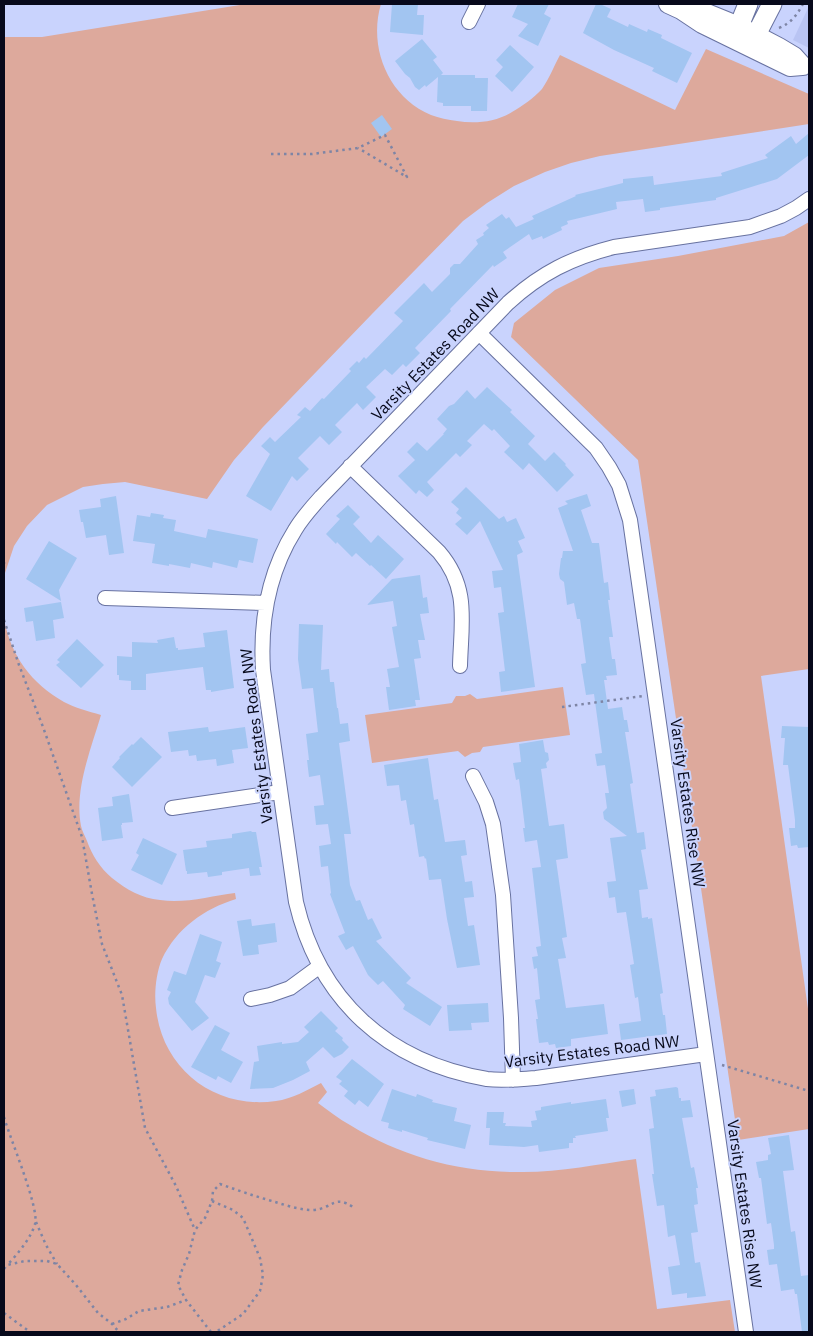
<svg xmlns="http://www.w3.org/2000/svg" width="813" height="1336" viewBox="0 0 813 1336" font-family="'IBM Plex Sans',sans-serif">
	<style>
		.built { fill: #b9c4f3 }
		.green { fill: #dda99c }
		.building { fill: #a2c5f1 }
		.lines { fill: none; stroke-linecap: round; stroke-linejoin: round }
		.minor-casing { stroke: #6872a0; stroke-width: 16 }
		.tertiary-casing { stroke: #6872a0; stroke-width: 20 }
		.secondary-casing { stroke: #6872a0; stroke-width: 21 }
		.path { stroke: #7e85a5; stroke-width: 2.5; stroke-dasharray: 2.5 4; stroke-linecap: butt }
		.minor { stroke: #fff; stroke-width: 14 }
		.tertiary { stroke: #fff; stroke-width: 18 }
		.secondary { stroke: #fff; stroke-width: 19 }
		.labels { text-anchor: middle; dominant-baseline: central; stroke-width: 4; stroke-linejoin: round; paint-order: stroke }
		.street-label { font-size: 16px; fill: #07091b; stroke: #c9d3fd }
	</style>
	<rect width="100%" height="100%" fill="#c9d3fd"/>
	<path class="built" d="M809 6V48L793 40Z"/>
	<path class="green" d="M246 4H381C368 47 388 97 431 115 439 118 448 120 457 121 475 124 496 122 512 112 522 106 534 98 542 89 549 79 554 66 560 55L675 110 706 49 809 94V124L600 156 571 163 545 172 514 186 487 203 463 221 372 314 263 427 234 460 207 499 125 482 103 484 83 487 47 505 27 526 14 546 4 576V37H42Z
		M809 222V669L761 676 809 1016V1129L738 1140 638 460 511 337 514 323 555 290 599 268 678 256 784 236Z
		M4 619C11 656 31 683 64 702 75 708 88 711 101 715 91 749 74 790 81 826 82 831 85 836 87 841 92 855 100 868 112 878 127 890 141 898 160 900 184 904 211 896 235 893L236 899C204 909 177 928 162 959 156 973 154 994 156 1008 162 1069 215 1110 276 1101 292 1099 307 1090 321 1083L327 1092 318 1103C329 1111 339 1119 350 1125 402 1157 461 1173 523 1172 561 1172 599 1164 636 1159L657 1309 730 1300 735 1332H4Z
		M563 687 570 735 483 747 480 752 472 753 465 757 458 751 372 763 365 715 452 703 456 696H465L470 694 477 699Z"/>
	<path class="building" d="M392 4H418L417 15H424L423 35 390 32Z
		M518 4H549L544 14 551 18 538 46 518 36 528 24 512 17Z
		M596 4H600L611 9 607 17 628 27 629 24 647 32 648 29 662 35 661 38 692 53 677 83 652 71 654 68 614 50 583 33Z
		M422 39 437 57 433 60 443 73 441 75H475V78H488L487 111H471V106H443V103L437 102 438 77 426 87 425 85 419 90 415 87 410 78 405 74 395 61Z
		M510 45 534 67 512 92 495 76 503 67 496 60Z
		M382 115 392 129 381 137 371 123Z
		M809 133V155L777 179 716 198V200L660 208V210L645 212 643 199 616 202 617 209 567 221 568 224 561 227 562 230 543 239 542 236 532 240 529 234 503 252 507 258 494 267 493 265 450 309 451 311 415 348 420 353 406 367 403 364 392 375 385 369 366 387 376 397 363 410 357 403 335 425 342 432 329 445 320 436 298 458 309 469 297 481 292 476 271 511 246 496 270 454 261 446 270 437 275 442 301 417 297 415 305 407 310 411 322 398 324 399 351 371 349 369 357 361 359 363 364 357 366 359 403 321 394 313 424 283 432 292 450 274V268L454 264H460L478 244 476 240 484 235 483 233 489 228 486 225 502 214 506 219 509 217 516 227 534 219 532 216 576 196 575 195 623 183V179L653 176 654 185 722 176 721 173 768 158 765 155 791 136 796 144Z
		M487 387 512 410 510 412 535 436 528 444 545 461 554 452 566 464 565 465 574 475 557 492 529 463 523 470 504 452 510 446 494 429 492 431 484 424 467 441 472 445 460 457 456 453 427 482 434 490 427 497 419 490 416 494 398 476 415 460 407 452 417 442 427 451 444 434H443L447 429 437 419 449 406 454 404 467 390 475 399Z
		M466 487 499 519 504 516 507 522 516 518 525 538 518 541 523 552 517 555 535 687 501 692 499 672 505 671 498 613 504 612 501 587 494 588 492 571 503 570 480 521 467 535 455 524 462 518 456 513 459 509 451 502Z
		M587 494 591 506 581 510 592 543H599L604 583 608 582 610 600H608L613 637H609L612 659H615L617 675 606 676 607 680H604L608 709 622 707 624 720H627L629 732H625L633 783 630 784 637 833 644 832 646 849 641 850 648 889 639 890 642 918 648 917V919L652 918 663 993 660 994 663 1015H665L667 1034 621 1040 619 1024 641 1021 638 997 635 998 632 978 630 965 634 964 626 912 617 913 615 897 609 898 607 882 616 881 610 838 627 836 604 819 603 812 607 808 605 793H609L605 765 597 766 595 754 602 753 594 694 586 695 581 664 586 663 580 619H577L574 603 567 605 564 582 560 579 559 574 561 558H562L563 551H573L558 508 568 504 565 501Z
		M116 496 124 553 109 555 106 535 86 538 83 522H81L79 510 101 507 100 499Z
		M348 505 360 517 353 524 371 543 378 535 404 559 386 579 371 565 370 566 356 553 352 557 337 542 336 544 326 534 340 519 336 516Z
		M151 513 164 515 163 518 176 520 174 531 206 538 208 529 258 539 253 563 239 560 237 568 213 562 212 568 191 563 190 568 169 564V566L152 563 155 544 133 541 137 515 150 517Z
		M49 541 77 558 59 590 61 601 26 579Z
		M420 575 423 598 427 597 429 613 420 614 425 640H418L421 658 414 659 420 700H415L416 706 389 710 386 687H390L387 669 399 667 392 627 397 626 393 601 367 605 392 579Z
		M61 602 64 618 53 620 55 638 36 641 33 621 26 622 24 608Z
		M299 624 323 625 321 670 329 669 330 682H334L337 708H338L340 724 348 723 350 741 339 743 351 834H344L350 885 356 901 360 900 368 920 372 918 382 938 376 941 411 978 406 983 442 1007 430 1026 403 1009 405 1005 383 981 378 985 368 975 353 946 346 950 338 936 345 933 330 894 331 893 328 866 321 867 319 846 331 844 328 824 316 825 314 806 324 805 320 775 309 777 307 760H309L306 734 318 732 313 688 302 689 298 659Z
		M227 630 234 688 211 692V690H206L203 667 146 674V690H131V681L119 680V675H117V656L132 657V642L158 643 157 640 174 637 176 648H178V650L205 647 203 633Z
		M77 639 104 665 81 688 56 665 60 662 57 660Z
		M782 726 809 727V847L798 848 797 845 791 846 789 828H795V820L788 765H783L785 738H781Z
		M208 727 209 732 245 727 248 748 232 750 234 763 217 766 216 759 197 761 196 755 189 756 188 750 171 752 168 732Z
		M141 737 162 757 132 787 112 767 120 758 119 757 132 744 133 745Z
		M543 740 545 752 548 753 549 760 546 763 547 768 541 769 549 826 564 824 568 858 556 860 567 937 562 938 566 958 558 959 566 1008 604 1004 608 1034 571 1039V1046L556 1048 555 1044 549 1045 548 1042 539 1043 536 1019H538L535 1000 540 999 537 968 534 969 532 957 538 956 536 947 541 946 532 868 541 867 537 840 525 842 523 828H525L519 779 516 780 513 763 521 762 519 744Z
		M428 758 434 800 438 799 445 842 465 840 467 855 461 856 465 882 472 881 474 897 464 898 468 926 474 925 480 965 457 968 447 919 441 879 429 880 426 858 425 859 424 856 419 857 414 824 410 825 406 800 401 801 399 785 387 786 384 765Z
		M129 794 133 822 122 823V825H121L123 838 102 841 98 808 113 806 112 797Z
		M251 831 252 832H256L262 867H259L261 875 250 876 249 868 222 872V875L208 877 207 872 187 874V871H186L183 850 207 847 206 841 232 838V834Z
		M143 838 177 854 162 885 131 870 139 855 136 853Z
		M251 919 252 926 275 923 277 942 258 945 259 954 243 956 237 921Z
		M200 934 222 942 216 961 221 963 215 978 205 975 195 1002 209 1018 192 1031 169 1004 168 998 171 992 167 990 174 971 186 975Z
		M488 1003 489 1022 471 1023 472 1030 449 1031 447 1005Z
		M321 1011 338 1028 335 1031 343 1038 342 1040 349 1047 342 1054 334 1058 323 1047 306 1062 310 1071 293 1080 273 1088 250 1089 254 1062 259 1061 257 1046 282 1042V1044L298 1042 309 1032 304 1027Z
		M215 1025 230 1033 221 1050 243 1062 231 1083 218 1076 216 1080 191 1067Z
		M352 1059 384 1084 368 1107 359 1100 355 1105 344 1096 348 1091 339 1084 342 1081 336 1077Z
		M676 1087 678 1088 679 1098H681V1101L690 1100 693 1117 682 1118 691 1168 694 1167 698 1188H696L698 1204 694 1205 698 1232 691 1233 695 1263 700 1262 706 1296 687 1298V1293L672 1295 668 1267 680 1265 675 1235 668 1237 664 1205 657 1206 652 1174H654L649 1129 654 1128 650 1097 656 1096 655 1090Z
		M392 1089 416 1097 417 1094 433 1100 432 1102 457 1108 454 1121 471 1125 465 1149 427 1140 428 1138 402 1130V1132L388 1128 389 1123 381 1121Z
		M634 1089 636 1104 622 1107 619 1091Z
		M606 1099 609 1118H606L608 1131 575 1136 576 1138H573V1143H569V1148L539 1152 538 1145 524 1147 489 1145 490 1128H486L487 1112H504L503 1123H506L505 1126 532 1127 531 1121 537 1120 535 1111 541 1110V1107L571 1102V1104Z
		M789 1135 794 1170 783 1171 791 1232 795 1231 801 1276 809 1275V1332H802L797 1294H795L794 1289 781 1291 777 1264 769 1265 767 1250 774 1249V1245L771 1223 767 1224 761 1178H759L756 1162 768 1160V1155L771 1154 768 1138Z"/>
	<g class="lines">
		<g class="minor-casing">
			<path id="minor" d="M469 22 478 4
				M479 333 596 448 609 467 619 485 630 520 746 1332
				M350 466 439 552C470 588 461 623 460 666
				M105 598 266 603
				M473 776 486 802 493 824 503 895 511 1018 513 1080
				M172 808 280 792
				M251 999 270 995 290 988 320 966
				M706 1054 536 1078C520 1079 503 1081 487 1079 387 1062 319 1000 296 902L263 670C260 620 268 573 295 530 302 518 312 507 321 497L508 303C541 273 571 258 614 247L750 227 781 216 796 208 809 199"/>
		</g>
		<g class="tertiary-casing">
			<path id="tertiary" d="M668 4 681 10 702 24 790 67 802 66
				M686 11 707 13 739 26 779 47 794 56 803 66"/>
		</g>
		<g class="secondary-casing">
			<path id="secondary" d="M739 26 748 4
				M756 35 772 4"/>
		</g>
		<path class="path" d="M779 28C791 23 797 15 803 4
			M271 154H312L358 148 385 135 407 177 358 148
			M4 564V562
			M4 620 19 665 43 727 82 837 92 894 102 944 122 995 145 1128 176 1186 195 1230
			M562 707 643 696
			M722 1065 809 1091
			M4 1117C9 1136 40 1209 35 1224 31 1238 17 1255 7 1265
			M212 1201 233 1210 243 1218 260 1258 263 1275 260 1291 243 1314 216 1332
			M36 1222 46 1245 57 1264
			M4 1269 7 1265 25 1261H47L57 1264 76 1285 98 1313 112 1324 119 1332
			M4 1313 30 1332
			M112 1324 126 1319 139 1311 167 1307 186 1300
			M211 1332 186 1300 178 1285 182 1270 189 1254 195 1230 205 1218 212 1201 213 1191 220 1184C237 1190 254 1196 272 1201 285 1205 299 1210 313 1210 332 1209 334 1194 353 1207"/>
		<use href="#minor" class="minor"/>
		<use href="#tertiary" class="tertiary"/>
		<use href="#secondary" class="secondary"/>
	</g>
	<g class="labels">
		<g class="street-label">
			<text transform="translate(435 354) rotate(-46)">Varsity Estates Road NW</text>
			<text transform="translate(256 736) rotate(-97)">Varsity Estates Road NW</text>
			<text transform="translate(688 803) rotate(82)">Varsity Estates Rise NW</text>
			<text transform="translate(592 1051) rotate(-7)">Varsity Estates Road NW</text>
			<text transform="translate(745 1204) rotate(82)">Varsity Estates Rise NW</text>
		</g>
	</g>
	<rect width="813" height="1336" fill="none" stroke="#07091b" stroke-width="10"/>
</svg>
